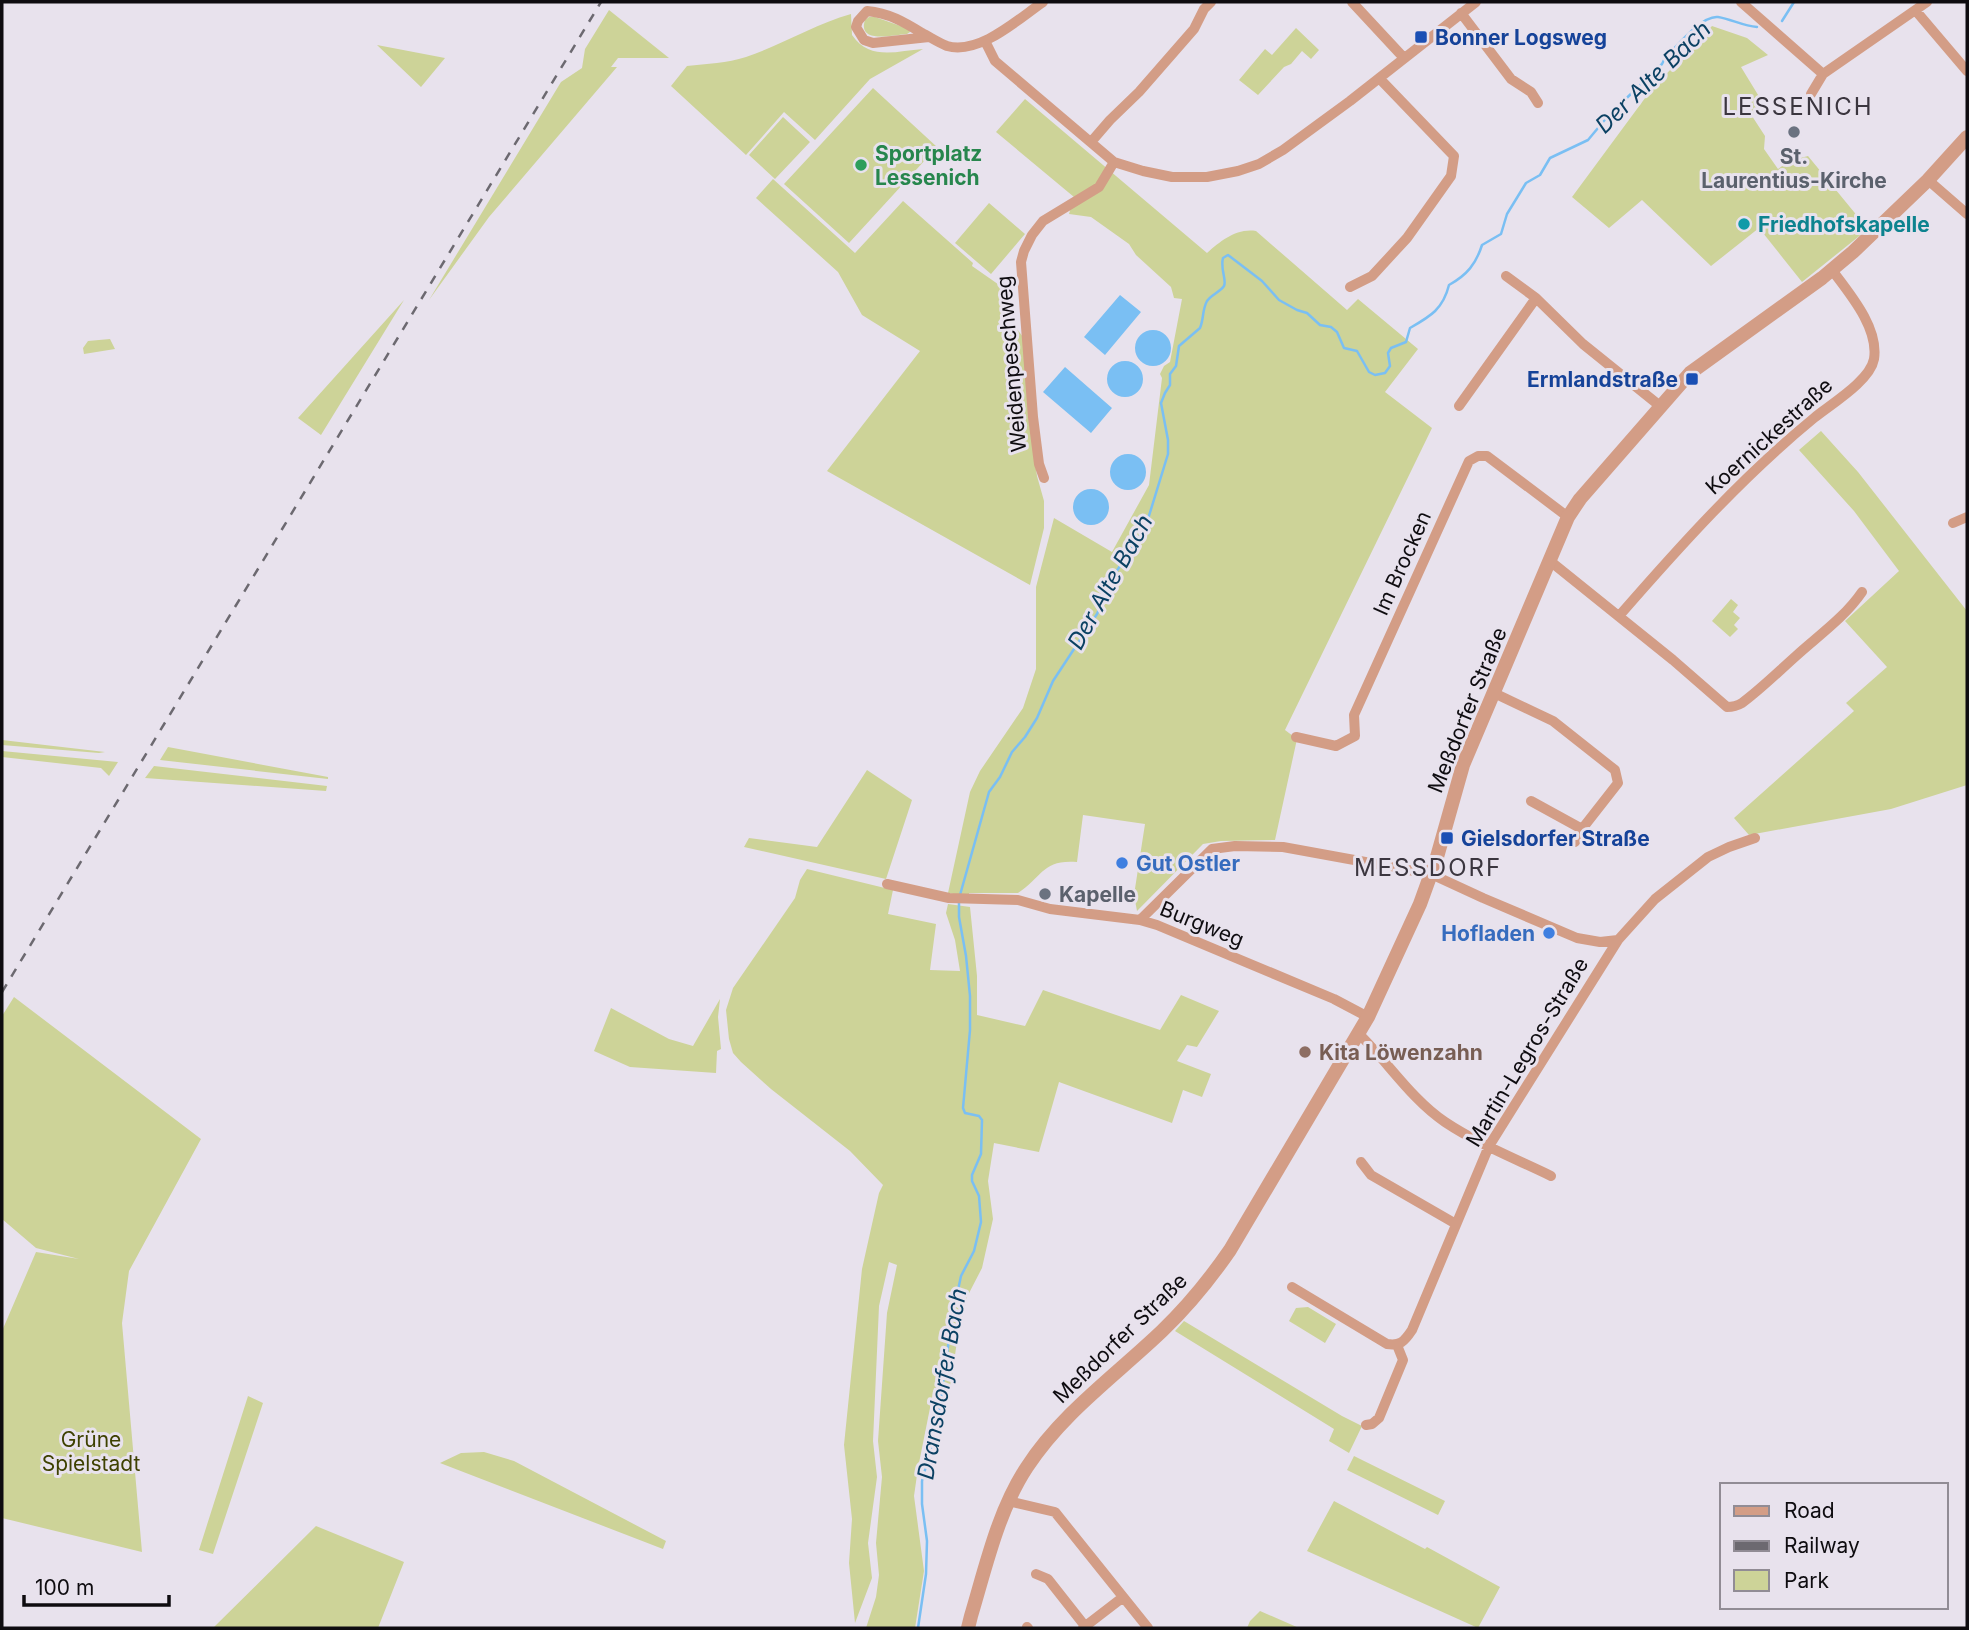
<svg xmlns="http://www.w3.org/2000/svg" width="1969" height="1630" viewBox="0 0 1969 1630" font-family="Inter,sans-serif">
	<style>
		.green { fill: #cdd398 }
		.water { fill: #7abff3 }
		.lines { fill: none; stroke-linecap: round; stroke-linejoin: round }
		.stream { stroke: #7abff3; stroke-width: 2.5 }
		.minor { stroke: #d39d86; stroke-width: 10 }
		.tertiary { stroke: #d39d86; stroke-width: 14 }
		.rail { stroke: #6c6970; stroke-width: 2.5; stroke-dasharray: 9 9; stroke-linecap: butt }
		.transit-dot { fill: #1a4fb4; stroke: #e8e2ed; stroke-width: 2.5 }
		.worship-dot { fill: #6b7280; stroke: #e8e2ed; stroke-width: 2.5 }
		.leisure-dot { fill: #2e9e5b; stroke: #e8e2ed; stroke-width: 2.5 }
		.culture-dot { fill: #0f9aa8; stroke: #e8e2ed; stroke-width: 2.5 }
		.shop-dot { fill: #3f7fe0; stroke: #e8e2ed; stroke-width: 2.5 }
		.education-dot { fill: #8d6e63; stroke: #e8e2ed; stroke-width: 2.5 }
		.labels { text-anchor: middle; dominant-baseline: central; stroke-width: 6; stroke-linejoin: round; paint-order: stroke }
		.transit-label { font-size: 21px; font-weight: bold; fill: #164399; stroke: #e8e2ed; text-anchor: start }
		.leisure-label { font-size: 21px; font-weight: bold; fill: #27864d; stroke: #e8e2ed; text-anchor: start }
		.worship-label { font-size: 21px; font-weight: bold; fill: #5b616d; stroke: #e8e2ed }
		.culture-label { font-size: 21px; font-weight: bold; fill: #0d838f; stroke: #e8e2ed; text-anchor: start }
		.street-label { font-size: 21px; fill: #0e0c10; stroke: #e8e2ed }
		.shop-label { font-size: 21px; font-weight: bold; fill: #366cbe; stroke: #e8e2ed; text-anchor: start }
		.education-label { font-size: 21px; font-weight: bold; fill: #785e54; stroke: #e8e2ed; text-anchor: start }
		.park-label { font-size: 21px; fill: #3e4101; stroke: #e8e2ed }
		.water-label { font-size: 23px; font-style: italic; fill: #0b4163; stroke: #e8e2ed }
		.quarter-label { font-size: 24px; letter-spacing: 2px; fill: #3b363f; stroke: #e8e2ed }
	</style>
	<rect width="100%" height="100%" fill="#e8e2ed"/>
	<path class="green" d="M609 10 669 58H618L611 67H617L489 217 429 300 561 82 582 68 585 49Z
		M851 14 852 35C870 61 896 51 923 49L870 79 815 140 784 112 746 155 671 86 687 66C707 64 727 63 746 57 782 45 815 24 851 14Z
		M869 17H875L909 29 910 32 907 34C893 35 857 44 865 20Z
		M1712 26 1747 38 1768 55 1741 67 1763 103 1752 116 1765 136 1764 149 1778 169 1789 161 1808 156 1868 229 1802 282 1759 228 1711 266 1642 200 1609 228 1572 197 1651 90Z
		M1296 28 1319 50 1311 59 1302 51 1291 64 1284 67 1258 95 1239 80 1265 49 1272 55Z
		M377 45 445 58 421 87Z
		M873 88 937 147 849 243 784 184Z
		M1025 99 1207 253C1221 241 1236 228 1256 231L1347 310 1358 299 1418 349 1385 392 1432 428 1285 730 1297 739 1275 840 1221 841 1203 844 1137 911 1134 895 1145 824 1083 815 1077 862C1043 859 1042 877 1018 893H969V897L948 893 970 792 980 771 1023 708 1036 669V587L1054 518 1112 552 1149 485 1162 378 1160 374 1164 366 1170 362 1182 299 1174 298 1171 287 1136 255 1129 244 1091 217 1069 214 1074 197 996 132Z
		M783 117 810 142 775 179 749 155Z
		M773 179 855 253 903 201 973 263 972 266 1015 296 998 322 1000 325 1017 329 1023 337 1029 421 1037 476 1044 501V528L1030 585 827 471 920 351 862 315 838 272 756 198Z
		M989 203 1025 234 991 274 955 243Z
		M404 300 321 435 298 418Z
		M110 339 115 349 84 354 83 348 88 341Z
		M1821 431 1858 472 1967 611V785L1891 809 1749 835 1734 818 1854 711 1846 703 1887 667 1845 621 1899 571 1854 511 1799 450Z
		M1731 599 1738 605 1733 612 1740 618 1734 625 1738 629 1730 637 1712 621Z
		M2 740 105 752 99 753 2 745Z
		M168 747 328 777V779L160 760Z
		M2 751 118 762 109 776 101 768 2 757Z
		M154 766 327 786 326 791 145 778Z
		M867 770 912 800 886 879 744 847 749 838 817 847Z
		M807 869 893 890 888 914 936 924 930 970 960 971 955 940 946 913 948 904 970 907 977 976V1015L1025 1026 1043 990 1160 1030 1181 995 1219 1011 1197 1047 1187 1045 1177 1061 1211 1074 1202 1097 1183 1090 1172 1123 1059 1082 1039 1152 994 1143 988 1181 993 1219 982 1268 967 1297 956 1348 950 1391 934 1388 918 1468 914 1496 924 1571 915 1628H866L876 1597 879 1575 876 1543 882 1477 878 1441 887 1313 897 1265 889 1262 879 1306 873 1441 877 1477 868 1543 872 1578 855 1623 849 1563 852 1519 844 1445 862 1269 879 1193 883 1185 850 1151 771 1089 741 1062 733 1053 729 1039 726 1010 733 988 795 898 800 880Z
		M14 997 201 1139 129 1271 122 1323 142 1552 2 1518V1331L36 1252 79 1259 36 1248 2 1219V1016Z
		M720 999 718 1017 721 1049 717 1051 716 1073 630 1067 594 1051 611 1008 669 1039 693 1046Z
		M1308 1307 1336 1324 1325 1343 1289 1321 1296 1308Z
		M1184 1321 1342 1416 1362 1426 1349 1453 1329 1441 1334 1429 1175 1331Z
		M248 1396 263 1403 213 1554 199 1550Z
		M484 1452 514 1461 666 1541 663 1549 440 1463 461 1453Z
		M1354 1456 1445 1501 1438 1515 1347 1470Z
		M1334 1501 1425 1549 1427 1547 1500 1587 1478 1628 1307 1551Z
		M316 1526 404 1562 378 1628H213Z
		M1260 1611 1299 1628H1247L1250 1621Z"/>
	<path class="water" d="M1120 295 1141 312 1105 355 1084 337Z
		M1135 348a18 18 0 1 1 36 0a18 18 0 1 1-36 0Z
		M1107 379a18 18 0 1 1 36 0a18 18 0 1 1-36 0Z
		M1065 367 1112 408 1091 433 1043 392Z
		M1110 472a18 18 0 1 1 36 0a18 18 0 1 1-36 0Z
		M1073 507a18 18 0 1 1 36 0a18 18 0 1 1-36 0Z"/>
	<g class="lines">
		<path class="stream" d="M1782 21 1794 2
			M960 895 989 792 1000 777 1012 752 1025 737 1037 718 1053 681 1097 614 1114 575 1140 536 1148 519 1168 454V440L1161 403 1165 393 1170 385V374L1176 366 1179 346 1200 328C1204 319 1202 310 1207 301 1211 295 1220 292 1224 286 1227 280 1220 269 1223 258L1228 255 1262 281 1279 300 1297 310 1307 313 1320 325 1331 327 1337 332 1344 348 1357 351 1369 372 1375 375 1385 373 1390 366 1388 353 1391 348 1406 342 1410 328C1431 316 1443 309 1449 285 1467 275 1476 264 1482 245L1501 234 1507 214 1526 183 1540 175 1550 158 1588 140 1608 116 1662 64 1665 58C1677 46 1702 15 1718 17 1731 19 1743 26 1757 27
			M918 1628 926 1574 927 1541 922 1504V1481L937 1426 952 1318 961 1276 974 1251 981 1222 979 1196 972 1181V1175L981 1154 982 1120 979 1116 965 1113 963 1108 970 1030V996L966 956 959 917V902"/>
		<path class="minor" d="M1352 2 1404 58
			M1741 2 1823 74
			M1916 11 1967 71
			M1461 13 1511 79 1531 92 1538 103
			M929 37 873 43 864 40 856 27 858 21 867 11C889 13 904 22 922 33 930 37 939 43 947 46 980 55 1018 19 1043 2
			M985 41 995 61 1114 162 1143 171 1172 177H1207L1238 171 1259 164 1283 150 1350 101 1476 2
			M1811 94 1823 74 1927 2
			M1091 142 1110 120 1139 92 1194 29 1204 9 1211 2
			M1928 180 1967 214
			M1506 276 1536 298 1583 344 1660 406
			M1350 287 1372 276 1407 238 1451 176 1454 156 1379 78
			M1459 406 1536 298
			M1044 478 1039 464 1033 417 1021 262 1024 251 1032 235 1043 221 1099 187 1114 162
			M1953 523 1967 517
			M1550 561 1673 660 1727 707C1733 707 1737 706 1742 703 1761 689 1778 672 1796 656 1818 636 1845 617 1862 592
			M1619 616C1680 546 1742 477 1814 418 1831 404 1870 381 1874 359 1879 328 1850 294 1832 270
			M1494 693 1553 721 1615 770 1618 783 1582 829 1575 842
			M1296 737 1336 746 1355 736 1354 715 1469 461 1478 456H1487L1568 517
			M1531 801 1582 829
			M887 884 949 898 1018 900 1050 909 1140 920 1157 925 1334 999 1368 1017
			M1140 920 1212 849 1235 846 1283 847 1431 874 1483 898 1577 938 1600 942 1618 940 1655 899 1708 857 1729 847 1755 838
			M1358 1033C1388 1062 1411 1099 1445 1122 1478 1144 1516 1159 1551 1176
			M1361 1162 1371 1175 1456 1224
			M1292 1287 1387 1344C1400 1346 1404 1342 1412 1330L1489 1146 1618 940
			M1366 1425 1372 1424 1379 1418 1403 1360 1397 1345
			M1008 1501 1055 1512 1148 1628
			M1036 1574 1048 1579 1085 1626
			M1027 1627 1028 1628
			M1083 1628 1122 1598"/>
		<path class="tertiary" d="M968 1628 971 1616C986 1566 998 1511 1027 1467 1062 1413 1116 1375 1162 1331 1188 1306 1210 1279 1230 1250L1368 1017 1420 904 1437 857 1463 765 1568 517 1580 499 1690 373 1822 278 1853 252 1928 180 1967 137"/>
		<path class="rail" d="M2 992 601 2"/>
	</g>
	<g class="transit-dot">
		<rect x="1414" y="30" width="14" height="14" rx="3.5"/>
		<rect x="1685" y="372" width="14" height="14" rx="3.5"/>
		<rect x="1440" y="831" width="14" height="14" rx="3.5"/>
	</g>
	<g class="worship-dot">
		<circle cx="1794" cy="132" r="7"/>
		<circle cx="1045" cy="894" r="7"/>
	</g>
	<circle class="leisure-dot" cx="861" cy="165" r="7"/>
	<circle class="culture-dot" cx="1744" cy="224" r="7"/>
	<g class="shop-dot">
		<circle cx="1122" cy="863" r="7"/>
		<circle cx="1549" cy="933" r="7"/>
	</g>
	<circle class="education-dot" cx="1305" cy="1052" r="7"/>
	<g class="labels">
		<g class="transit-label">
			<text x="1435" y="37">Bonner Logsweg</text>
			<text x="1678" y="379" text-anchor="end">Ermlandstraße</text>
			<text x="1461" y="838">Gielsdorfer Straße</text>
		</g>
		<g class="leisure-label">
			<text x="875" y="153">Sportplatz<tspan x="875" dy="24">Lessenich</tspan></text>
		</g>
		<g class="worship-label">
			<text x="1794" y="156">St.<tspan x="1794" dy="24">Laurentius-Kirche</tspan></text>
			<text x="1059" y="894" text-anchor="start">Kapelle</text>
		</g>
		<g class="culture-label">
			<text x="1758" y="224">Friedhofskapelle</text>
		</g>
		<g class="street-label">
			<text transform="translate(1011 364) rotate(-95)">Weidenpeschweg</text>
			<text transform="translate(1769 436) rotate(-42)">Koernickestraße</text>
			<text transform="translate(1402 563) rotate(-66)">Im Brocken</text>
			<text transform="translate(1467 710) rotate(-68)">Meßdorfer Straße</text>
			<text transform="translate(1202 924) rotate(22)">Burgweg</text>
			<text transform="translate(1527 1052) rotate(-59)">Martin-Legros-Straße</text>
			<text transform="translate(1120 1338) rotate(-44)">Meßdorfer Straße</text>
		</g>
		<g class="shop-label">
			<text x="1136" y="863">Gut Ostler</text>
			<text x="1535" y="933" text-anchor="end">Hofladen</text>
		</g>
		<g class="education-label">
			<text x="1319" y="1052">Kita Löwenzahn</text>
		</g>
		<g class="park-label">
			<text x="91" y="1439">Grüne<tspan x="91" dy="24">Spielstadt</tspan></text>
		</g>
		<g class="water-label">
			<text transform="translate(1653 77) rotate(-44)">Der Alte Bach</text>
			<text transform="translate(1110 582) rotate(-61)">Der Alte Bach</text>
			<text transform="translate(942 1384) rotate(-80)">Dransdorfer Bach</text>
		</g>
		<g class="quarter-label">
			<text x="1798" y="106">LESSENICH</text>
			<text x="1428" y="867">MESSDORF</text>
		</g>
	</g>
	<rect width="1969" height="1630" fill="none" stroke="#0e0c10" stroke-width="7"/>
	<rect x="1720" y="1483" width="228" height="126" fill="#e8e2ed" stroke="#918c95" stroke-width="2"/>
	<rect x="1734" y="1506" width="35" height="10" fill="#d39d86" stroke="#918c95" stroke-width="2"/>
	<text x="1784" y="1518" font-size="21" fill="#0e0c10">Road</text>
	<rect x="1734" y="1541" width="35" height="10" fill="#6c6970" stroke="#918c95" stroke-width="2"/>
	<text x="1784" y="1553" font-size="21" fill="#0e0c10">Railway</text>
	<rect x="1734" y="1570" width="35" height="21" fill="#cdd398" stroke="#918c95" stroke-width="2"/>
	<text x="1784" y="1588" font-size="21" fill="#0e0c10">Park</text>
	<path d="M24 1595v10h145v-10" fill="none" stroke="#0e0c10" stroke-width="3.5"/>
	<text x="35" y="1595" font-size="21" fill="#0e0c10" stroke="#e8e2ed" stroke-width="5" paint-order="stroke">100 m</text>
</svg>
